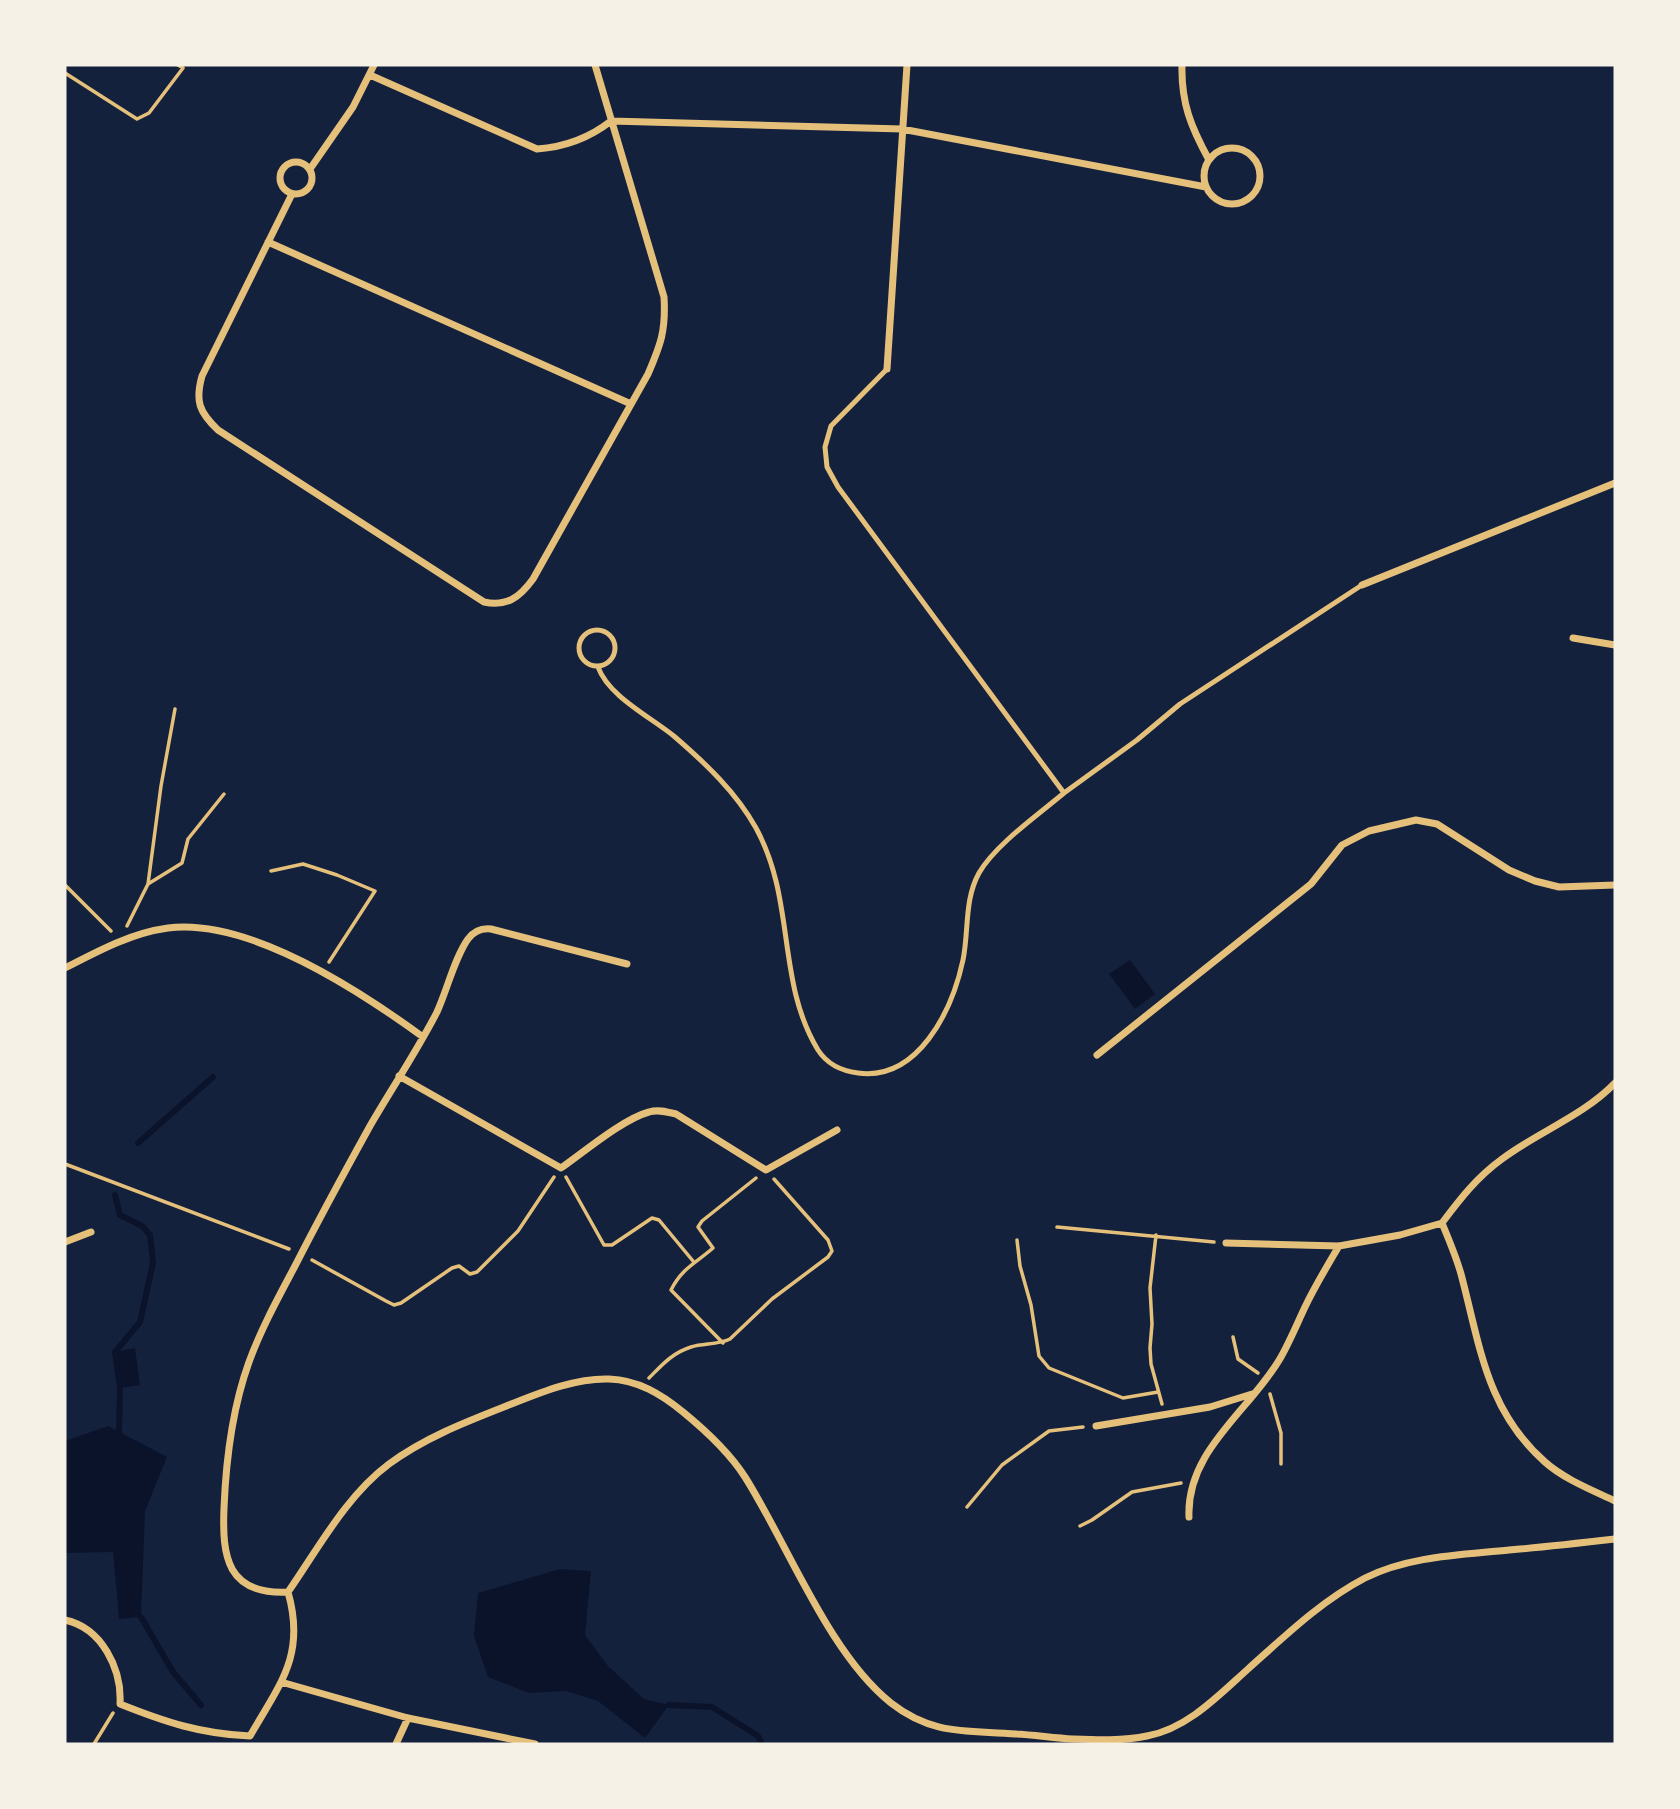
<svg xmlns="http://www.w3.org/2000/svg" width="1680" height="1809" viewBox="0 0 1680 1809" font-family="Roboto,sans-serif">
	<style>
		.water { fill: #0b132b }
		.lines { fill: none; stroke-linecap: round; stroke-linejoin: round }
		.stream { stroke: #0b132b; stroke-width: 6 }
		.path { stroke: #e5c07b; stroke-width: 3.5 }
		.service { stroke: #e5c07b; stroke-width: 5 }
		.minor { stroke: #e5c07b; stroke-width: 7 }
	</style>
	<rect width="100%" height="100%" fill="#14213d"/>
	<path class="water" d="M1130 960 1155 994 1135 1009 1109 974Z
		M135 1348 140 1385 120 1388 115 1352Z
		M108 1426 167 1457 145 1511 141 1617 119 1619 113 1552 65 1553V1441Z
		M560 1569 591 1571 585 1635 608 1666 644 1699 669 1705 645 1738 598 1701 566 1691 529 1693 488 1677 474 1636 478 1593Z"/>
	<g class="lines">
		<path class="stream" d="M138 1143 213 1077
			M115 1195 120 1215 142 1226 150 1235 153 1263 140 1322 115 1352 120 1388 119 1432
			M141 1617 173 1672 201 1705
			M669 1705 712 1707 758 1736 762 1744"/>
		<path class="path" d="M65 73 137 119 149 113 183 68 178 65
			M271 871 303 864 337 875 375 891 329 962
			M148 884 182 863 188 839 224 794
			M65 885 111 931
			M127 926 148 884 161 786 175 709
			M65 1164 289 1249
			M566 1177 604 1245H612L652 1218 659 1220 693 1261
			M1057 1227 1214 1242
			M1156 1235 1150 1288 1152 1324 1150 1348 1151 1364 1162 1404
			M1017 1240 1020 1266 1031 1305 1039 1356 1049 1368 1123 1398 1158 1392
			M312 1260 386 1301 394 1305 401 1303 452 1268 459 1266 470 1274 477 1272 518 1231 554 1177
			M1233 1337 1238 1359 1258 1373
			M723 1343 671 1290C682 1268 696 1263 713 1248L698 1227 702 1221 756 1178
			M649 1378C662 1365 672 1353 691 1347 704 1343 718 1345 730 1339L772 1299 828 1257 832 1251 828 1240 774 1179
			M1270 1394 1281 1433V1464
			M967 1507 1002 1465 1049 1431 1083 1427
			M1080 1526 1092 1520 1132 1492 1181 1483
			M94 1744 113 1713"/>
		<path class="service" d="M887 369 831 426 825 447 827 467 838 487 1064 793 1137 740 1180 704 1362 585
			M579 648a18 18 0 1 1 36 0a18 18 0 1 1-36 0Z
			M598 667C609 697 651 717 675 737 705 763 736 792 756 828 796 901 776 981 818 1050 827 1064 842 1071 858 1073 918 1081 952 1011 963 960 969 931 964 900 979 873 995 845 1039 814 1064 793"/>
		<path class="minor" d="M1182 65C1181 103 1191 127 1209 160
			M370 75 537 149C565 147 588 139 611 121
			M611 121 902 129 1206 187
			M1204 176a28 28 0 1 1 56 0a28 28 0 1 1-56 0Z
			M280 178a16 16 0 1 1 32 0a16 16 0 1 1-32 0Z
			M310 169 353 107 374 65
			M292 194 202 376C195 401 199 412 218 430L484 602C507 607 520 597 533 579L648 374C661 344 666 330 664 297L595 65
			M268 242 631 404
			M887 369 907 65
			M1362 585 1615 483
			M1573 638 1615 645
			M65 968C98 951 131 933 168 928 249 918 360 991 423 1037
			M1097 1055 1311 884 1342 845 1369 831 1416 820 1437 824 1509 870 1535 881 1559 887 1615 885
			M399 1076 561 1168C584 1152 623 1119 649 1112 658 1109 668 1112 676 1114L766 1170 837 1130
			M1442 1223C1449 1240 1456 1256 1461 1274 1480 1345 1486 1410 1545 1462 1564 1479 1592 1490 1615 1501
			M1442 1223C1460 1199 1477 1177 1502 1159 1538 1132 1583 1116 1615 1083
			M65 1242 91 1232
			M1226 1243 1339 1246 1400 1235 1442 1223
			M1096 1426 1210 1407 1252 1394
			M1189 1517C1186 1450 1251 1410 1281 1357 1290 1341 1297 1324 1305 1307 1315 1286 1327 1266 1339 1246
			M288 1592C318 1549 346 1496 389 1464 427 1436 471 1420 514 1403 544 1391 577 1378 609 1379 638 1380 661 1394 683 1412 705 1430 729 1452 745 1477 788 1545 829 1654 891 1703 933 1736 968 1730 1016 1734 1035 1735 1054 1738 1073 1739 1097 1740 1123 1741 1147 1736 1187 1729 1219 1695 1248 1669 1285 1636 1321 1601 1365 1578 1409 1556 1461 1555 1509 1550 1545 1547 1580 1543 1615 1539
			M288 1592C227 1595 222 1557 224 1508 226 1459 232 1409 249 1362 261 1329 278 1298 295 1266 319 1219 344 1173 370 1126 392 1088 417 1051 437 1012 447 990 455 957 468 939 474 931 482 928 491 929L627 964
			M65 1620C102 1628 122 1669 120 1704 165 1722 201 1734 250 1736 280 1684 306 1655 288 1592
			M281 1682 408 1718 535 1744
			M396 1744 408 1718"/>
	</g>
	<rect width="1680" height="1809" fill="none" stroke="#f6f1e7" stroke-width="133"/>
</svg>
